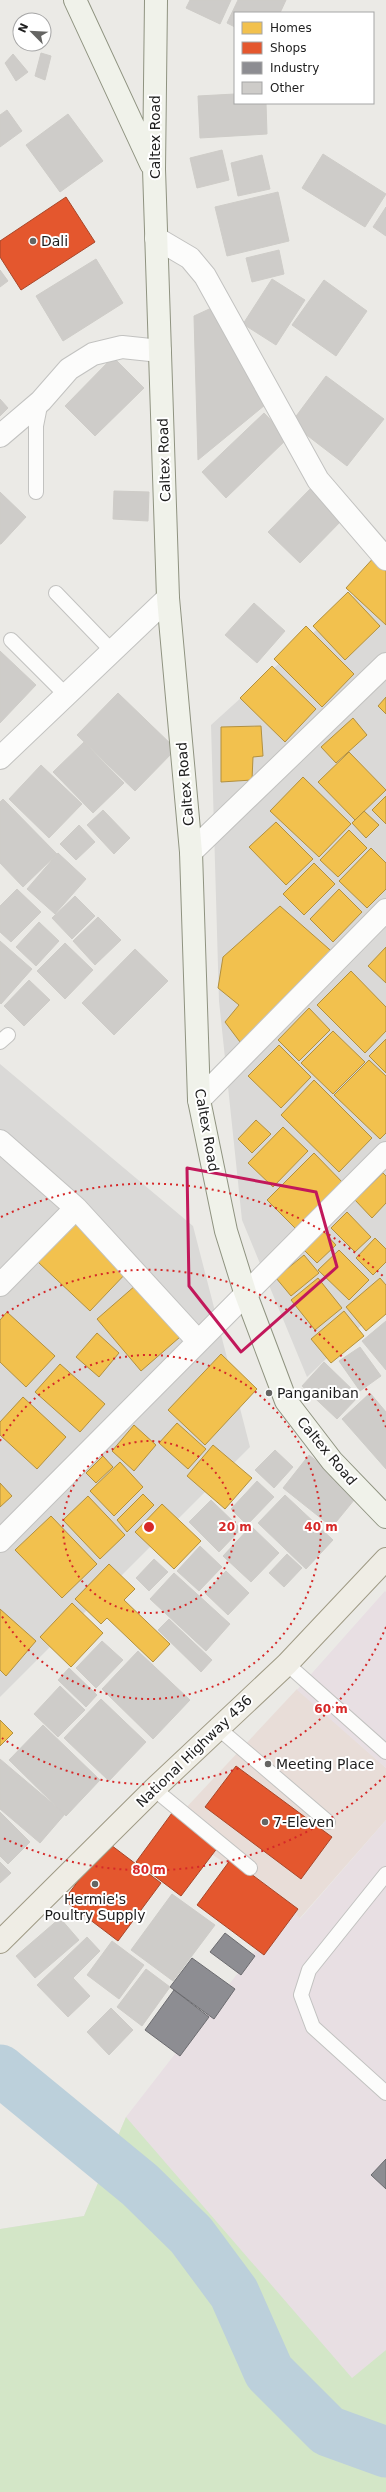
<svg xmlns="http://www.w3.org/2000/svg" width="386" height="2492" viewBox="0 0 386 2492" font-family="'DejaVu Sans',sans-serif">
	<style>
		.residential { fill: #dad9d7 }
		.commercial { fill: #e8ddd8 }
		.industrial { fill: #e8dfe3 }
		.grass { fill: #d3e6c7 }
		.homes { fill: #f2c14e; stroke: #b2903f }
		.shops { fill: #e4572e; stroke: #a84629 }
		.industry { fill: #8d8d92; stroke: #6b6b6f }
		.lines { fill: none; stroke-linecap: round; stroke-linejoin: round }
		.river { stroke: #bcd0db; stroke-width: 51 }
		.building { fill: #ceccc9; stroke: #ceccc8 }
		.lane-casing { stroke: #c2c2c0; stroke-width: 16 }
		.street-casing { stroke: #c2c2c0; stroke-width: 24 }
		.secondary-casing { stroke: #8f9380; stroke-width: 24 }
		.primary-casing { stroke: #9f9a85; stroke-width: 24 }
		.lane { stroke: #fcfcfb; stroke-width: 14 }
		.street { stroke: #fcfcfb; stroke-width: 22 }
		.secondary { stroke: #f0f2ea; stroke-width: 22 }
		.primary { stroke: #efede5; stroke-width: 22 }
		.marked { fill: none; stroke: #c2185b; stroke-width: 3; stroke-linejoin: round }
		.ring { fill: none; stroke: #d62828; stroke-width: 2; stroke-dasharray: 2 4 }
		.poi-dot { fill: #656563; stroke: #fff; stroke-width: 1.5 }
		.labels { text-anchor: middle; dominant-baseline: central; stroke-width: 4; stroke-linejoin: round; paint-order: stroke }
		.street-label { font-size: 14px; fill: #1d1d1d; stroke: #fff }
		.poi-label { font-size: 14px; fill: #1d1d1d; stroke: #fff; text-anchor: start }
		.centre { fill: #d62828; stroke: #fff; stroke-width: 2 }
		.ring-label { font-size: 12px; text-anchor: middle; font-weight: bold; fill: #d62828; stroke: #fff; stroke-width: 4; stroke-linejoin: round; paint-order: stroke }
	</style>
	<rect width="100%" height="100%" fill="#ebeae6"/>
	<path class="residential" d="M386 567V1302L307 1377 242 1220 219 1001 211 725Z
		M0 1064 193 1226 250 1447 0 1697Z"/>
	<path class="commercial" d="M297 1689 386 1768V1820L299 1919 290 1906 169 1826Z"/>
	<path class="industrial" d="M385 1591 386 1592V1768L297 1690Z
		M386 1820V2492H0V2229L84 2216 126 2117 290 1906 300 1919Z"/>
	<path class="grass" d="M126 2117 352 2378 386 2350V2492H0V2229L84 2216Z"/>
	<path class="homes" d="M377 554 386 563V625L346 588Z
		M348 592 380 626 345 660 313 626Z
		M306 626 354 674 322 707 274 659Z
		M272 666 316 709 285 742 240 698Z
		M386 697V714L378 706Z
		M353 718 367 735 336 763 321 747Z
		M261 726 263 756 253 757 252 780 221 782V727Z
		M349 752 386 790 355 820 318 782Z
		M303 777 351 824 319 857 270 811Z
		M386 796V824L372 810Z
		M364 811 379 825 366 838 352 823Z
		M276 822 313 859 286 885 249 847Z
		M349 830 367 848 338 877 320 860Z
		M371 848 386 863V889L367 908 339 881Z
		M314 863 335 884 304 915 283 894Z
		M339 889 362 912 333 942 310 919Z
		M280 906 337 956 243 1046 225 1022 239 1005 218 988 223 957Z
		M386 947V983L368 966Z
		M351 971 386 1007V1031L365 1053 317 1005Z
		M309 1008 330 1030 299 1061 278 1040Z
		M333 1031 365 1062 333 1094 301 1063Z
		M386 1039V1073L369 1056Z
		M279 1045 311 1077 281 1108 248 1076Z
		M369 1060 386 1076V1133L380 1139 334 1095Z
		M314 1080 372 1138 339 1172 281 1115Z
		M256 1120 271 1134 252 1153 238 1139Z
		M283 1127 308 1151 273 1187 248 1163Z
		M314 1153 345 1185 299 1232 267 1200Z
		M383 1173 386 1176V1203L372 1218 355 1200Z
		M347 1212 371 1237 355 1252 331 1228Z
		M77 1221 129 1270 90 1311 38 1262Z
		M323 1231 336 1245 317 1263 304 1250Z
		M375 1238 386 1249V1262L373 1275 356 1258Z
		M339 1250 369 1280 349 1300 318 1270Z
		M304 1255 319 1273 291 1296 276 1278Z
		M318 1278 342 1308 315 1330 291 1300Z
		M380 1278 386 1285V1314L366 1331 346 1307Z
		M136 1285 180 1337 141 1371 97 1319Z
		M344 1311 364 1336 331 1363 311 1339Z
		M7 1312 55 1356 26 1387 0 1362V1320Z
		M97 1333 119 1353 99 1377 76 1357Z
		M221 1354 257 1389 205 1445 168 1410Z
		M60 1364 105 1404 80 1432 35 1392Z
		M23 1397 66 1437 37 1469 0 1435V1422Z
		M177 1423 206 1449 188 1469 159 1443Z
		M134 1425 156 1445 134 1471 112 1451Z
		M213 1445 252 1478 225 1509 187 1476Z
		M103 1456 113 1467 96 1483 86 1473Z
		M120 1462 143 1487 114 1516 90 1491Z
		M0 1483 12 1496 0 1507Z
		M143 1494 154 1505 127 1532 117 1520Z
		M88 1496 125 1535 100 1559 63 1520Z
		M162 1504 201 1541 174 1569 135 1532Z
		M51 1516 97 1564 62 1598 15 1550Z
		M109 1564 135 1589 124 1600 170 1644 153 1662 107 1618 101 1624 75 1599Z
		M72 1603 103 1633 71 1667 40 1637Z
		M0 1609 36 1641 6 1676 0 1670Z
		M0 1720 13 1733 0 1746Z"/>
	<path class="shops" d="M66 197 95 242 21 290 0 257V241Z
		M236 1766 332 1837 301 1879 205 1807Z
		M172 1813 218 1847 181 1896 136 1862Z
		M107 1842 161 1883 118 1941 64 1900Z
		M231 1859 298 1909 264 1955 197 1905Z"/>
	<path class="industry" d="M225 1933 255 1956 241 1975 210 1952Z
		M192 1958 235 1989 214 2019 170 1987Z
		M174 1990 209 2017 180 2056 145 2030Z
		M386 2159V2189L371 2175Z"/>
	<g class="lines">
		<path class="river" d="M0 2070 140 2185 191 2235 234 2293 269 2372 328 2431 386 2452"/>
	</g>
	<path class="building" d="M190 0H231L220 24 186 8Z
		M238 0H286L280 13H235V27L227 23Z
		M41 53 51 56 45 80 35 76Z
		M13 54 28 72 16 81 5 63Z
		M235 94V103H266L267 134 200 138 198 96Z
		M7 110 22 131 0 147V115Z
		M68 114 103 161 60 192 26 145Z
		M222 150 229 180 197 188 190 158Z
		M323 154 386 194 365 227 302 188Z
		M262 155 270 189 238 196 231 163Z
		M278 192 289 241 227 256 215 207Z
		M386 207V236L373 227Z
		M279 250 284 274 252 282 246 258Z
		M96 259 123 303 63 341 36 296Z
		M0 270 8 281 0 287Z
		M272 279 305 300 276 345 243 324Z
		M324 280 367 311 336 356 292 325Z
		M218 305 265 405 198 460 194 316Z
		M113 357 144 388 95 436 65 406Z
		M326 376 384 419 347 466 291 423Z
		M0 399 8 408 0 416Z
		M264 413 288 438 226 498 202 472Z
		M312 487 344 518 300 563 268 532Z
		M114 491 149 492 148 521 113 519Z
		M0 492 26 517 1 544H0Z
		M254 603 285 631 257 663 225 635Z
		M0 651 36 685 0 723Z
		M118 693 176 749 135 791 77 735Z
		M84 742 124 783 93 813 53 772Z
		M41 765 82 804 49 838 9 799Z
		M3 799 57 854 23 887 0 863V802Z
		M103 810 130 838 114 854 87 825Z
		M79 825 95 842 76 860 60 844Z
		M58 853 86 879 55 914 27 889Z
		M17 889 41 912 11 942 0 932V906Z
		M75 896 95 916 72 939 52 918Z
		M98 917 121 940 95 965 73 941Z
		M39 922 59 941 36 966 16 947Z
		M0 941 32 969 1 1004 0 1003Z
		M65 943 93 970 65 999 37 971Z
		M135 949 168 981 114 1035 82 1003Z
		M29 980 50 1000 24 1026 4 1006Z
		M386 1321V1370L362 1341Z
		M360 1347 381 1376 360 1391 339 1361Z
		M324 1362 359 1396 337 1419 302 1386Z
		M370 1393 386 1412V1469L342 1419Z
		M275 1450 293 1467 274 1488 255 1470Z
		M309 1455 359 1494 332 1527 283 1488Z
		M257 1481 274 1497 247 1525 231 1509Z
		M285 1495 333 1540 306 1569 258 1523Z
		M211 1500 241 1529 219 1552 189 1522Z
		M251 1526 279 1553 251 1582 223 1556Z
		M200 1546 222 1567 199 1591 177 1571Z
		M287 1554 302 1568 284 1587 269 1573Z
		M154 1559 168 1572 149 1591 136 1578Z
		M226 1571 249 1593 228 1615 205 1593Z
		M174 1573 230 1624 206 1651 150 1599Z
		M169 1619 212 1660 201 1672 158 1630Z
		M102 1641 123 1660 96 1688 76 1668Z
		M138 1651 190 1700 153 1739 102 1689Z
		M69 1668 97 1695 86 1707 58 1680Z
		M60 1686 85 1710 58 1737 34 1714Z
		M101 1699 146 1742 109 1781 64 1738Z
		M43 1725 100 1780 66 1816 9 1760Z
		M0 1759 65 1814 40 1843 0 1809Z
		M0 1812 30 1842 8 1864 0 1856Z
		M0 1862 11 1873 0 1883Z
		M172 1894 215 1925 173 1981 131 1950Z
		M60 1918 79 1940 35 1978 16 1956Z
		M87 1937 100 1951 73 1978 90 1996 68 2017 37 1985Z
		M112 1941 144 1965 119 1999 87 1975Z
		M146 1969 170 1987 142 2026 117 2007Z
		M111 2008 133 2030 109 2055 87 2032Z"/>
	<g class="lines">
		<g class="lane-casing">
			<path id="lane" d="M36 492V426L41 401
				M56 593 112 651
				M11 640 66 695
				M0 1042 8 1035
				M287 1664 386 1752
				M218 1728 328 1822
				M154 1789 250 1868
				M386 1874 309 1970 301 1995 313 2027 386 2093"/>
		</g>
		<g class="street-casing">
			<path id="street" d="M156 238 190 258 205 276 318 480 386 559
				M0 436 41 401 69 369 93 354 122 347 160 351
				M0 758 168 598
				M191 852 386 664
				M199 1100 386 910
				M0 1141 76 1208 197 1340
				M0 1285 76 1208
				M0 1541 386 1153"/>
		</g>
		<g class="secondary-casing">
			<path id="secondary" d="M75 0 151 164
				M156 0 154 169 168 598 191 852 199 1100 226 1231 245 1292 286 1401 332 1461 386 1517"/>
		</g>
		<g class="primary-casing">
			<path id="primary" d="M0 1942 154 1789 287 1664 386 1559"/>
		</g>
		<use href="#lane" class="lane"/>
		<use href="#street" class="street"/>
		<use href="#secondary" class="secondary"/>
		<use href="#primary" class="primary"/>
	</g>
	<path class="marked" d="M187 1168 316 1192 337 1267 241 1352 189 1286Z"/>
	<g class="ring">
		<circle cx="149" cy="1527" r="86"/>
		<path d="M0 1441A172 172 0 1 1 0 1613"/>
		<path d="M386 1627A257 257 0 0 1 2 1738M2 1316A257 257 0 0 1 386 1427"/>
		<path d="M385 1776A343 343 0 0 1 1 1837M1 1217A343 343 0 0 1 385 1278"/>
	</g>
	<g class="poi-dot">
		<circle cx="33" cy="241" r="4"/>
		<circle cx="269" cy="1393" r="4"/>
		<circle cx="268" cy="1764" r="4"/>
		<circle cx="265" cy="1822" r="4"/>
		<circle cx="95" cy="1884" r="4"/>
	</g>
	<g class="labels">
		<g class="street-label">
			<text transform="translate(155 137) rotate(-90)">Caltex Road</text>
			<text transform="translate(164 460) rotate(-92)">Caltex Road</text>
			<text transform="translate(185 784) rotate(-95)">Caltex Road</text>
			<text transform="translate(207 1130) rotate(80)">Caltex Road</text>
			<text transform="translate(327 1451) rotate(50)">Caltex Road</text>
			<text transform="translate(194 1751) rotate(-44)">National Highway 436</text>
		</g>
		<g class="poi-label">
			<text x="41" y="241">Dali</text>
			<text x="277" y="1393">Panganiban</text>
			<text x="276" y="1764">Meeting Place</text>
			<text x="273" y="1822">7-Eleven</text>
			<text x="95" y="1899" text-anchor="middle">Hermie's<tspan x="95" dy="16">Poultry Supply</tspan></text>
		</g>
	</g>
	<circle cx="149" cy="1527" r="6" class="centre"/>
	<g class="ring-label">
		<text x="235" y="1531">20 m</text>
		<text x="321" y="1531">40 m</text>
		<text x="331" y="1713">60 m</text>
		<text x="149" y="1874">80 m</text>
	</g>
	<rect x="234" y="12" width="140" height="92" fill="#ffffff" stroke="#a5a5a5"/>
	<rect x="242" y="22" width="20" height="12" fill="#f2c14e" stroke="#a5a5a5"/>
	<text x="270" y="32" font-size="12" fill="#1d1d1d">Homes</text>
	<rect x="242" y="42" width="20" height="12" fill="#e4572e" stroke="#a5a5a5"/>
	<text x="270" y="52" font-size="12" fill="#1d1d1d">Shops</text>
	<rect x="242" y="62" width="20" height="12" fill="#8d8d92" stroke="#a5a5a5"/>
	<text x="270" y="72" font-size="12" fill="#1d1d1d">Industry</text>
	<rect x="242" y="82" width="20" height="12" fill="#ceccc9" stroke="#a5a5a5"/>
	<text x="270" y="92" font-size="12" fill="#1d1d1d">Other</text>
	<g transform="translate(32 32) rotate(294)"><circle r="19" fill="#ffffff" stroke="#a5a5a5"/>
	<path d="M0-3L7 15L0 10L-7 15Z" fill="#656563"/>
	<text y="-6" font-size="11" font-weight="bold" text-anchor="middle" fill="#1d1d1d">N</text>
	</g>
</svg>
